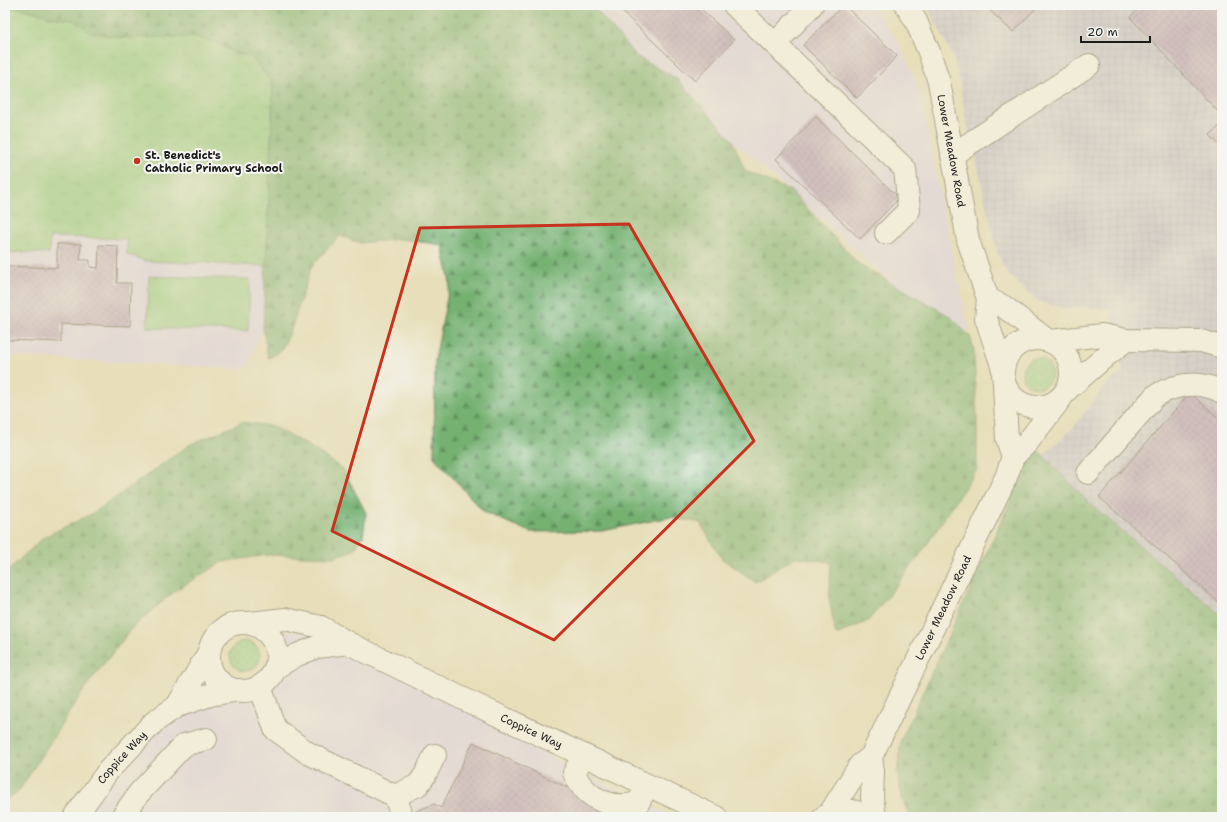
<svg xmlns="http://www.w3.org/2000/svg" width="1227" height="822" viewBox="0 0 1227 822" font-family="'Shantell Sans',sans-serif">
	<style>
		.built { fill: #e0d4f4 }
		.industrial { fill: url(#industrial-grid) }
		.grass { fill: url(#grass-dots); stroke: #567550 }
		.forest { fill: url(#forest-firs); stroke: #486646 }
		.park { fill: url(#park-tufts); stroke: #567550 }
		.garden { fill: #91ce83; stroke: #567550 }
		.building { fill: url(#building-cross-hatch) }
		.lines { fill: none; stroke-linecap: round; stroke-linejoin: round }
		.minor-casing { stroke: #636053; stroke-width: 24 }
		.minor { stroke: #fff; stroke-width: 22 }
		.marked { fill: none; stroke: #c8321e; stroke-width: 3; stroke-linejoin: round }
		.poi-dot { fill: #c8321e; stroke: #f6f6f2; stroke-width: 1.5 }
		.labels { text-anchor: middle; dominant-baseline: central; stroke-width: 4; stroke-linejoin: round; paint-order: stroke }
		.street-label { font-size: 11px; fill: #1c1c1c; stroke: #f6f6f2 }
		.poi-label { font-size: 11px; font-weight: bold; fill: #1c1c1c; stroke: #f6f6f2; text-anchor: start }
	</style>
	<defs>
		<pattern id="industrial-grid" width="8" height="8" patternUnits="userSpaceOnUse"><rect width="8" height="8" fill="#c4c0db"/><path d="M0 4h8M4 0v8" fill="none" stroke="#a8a4bb"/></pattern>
		<pattern id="grass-dots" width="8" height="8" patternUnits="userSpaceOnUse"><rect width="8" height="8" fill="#91ce83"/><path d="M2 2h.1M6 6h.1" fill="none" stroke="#7cb071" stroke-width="1.8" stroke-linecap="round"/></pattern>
		<pattern id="forest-firs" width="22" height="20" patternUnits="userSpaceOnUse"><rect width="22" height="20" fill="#74b171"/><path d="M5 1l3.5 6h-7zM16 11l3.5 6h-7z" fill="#5e8f5c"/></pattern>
		<pattern id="park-tufts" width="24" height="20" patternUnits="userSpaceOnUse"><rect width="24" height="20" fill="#91ce83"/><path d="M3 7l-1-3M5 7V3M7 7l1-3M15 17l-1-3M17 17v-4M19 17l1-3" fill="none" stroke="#7cb071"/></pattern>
		<pattern id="building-cross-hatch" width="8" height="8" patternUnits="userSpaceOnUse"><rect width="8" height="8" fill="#b89bc5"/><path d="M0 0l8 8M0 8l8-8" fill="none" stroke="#957e9f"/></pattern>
	</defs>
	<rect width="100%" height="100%" fill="#f6f6f2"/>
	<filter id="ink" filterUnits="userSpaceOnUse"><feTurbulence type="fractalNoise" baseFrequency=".025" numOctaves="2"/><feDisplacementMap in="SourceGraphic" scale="8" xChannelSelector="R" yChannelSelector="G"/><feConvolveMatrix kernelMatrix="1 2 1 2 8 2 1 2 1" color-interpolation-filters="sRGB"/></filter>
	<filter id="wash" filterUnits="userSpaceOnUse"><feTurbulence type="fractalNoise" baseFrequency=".012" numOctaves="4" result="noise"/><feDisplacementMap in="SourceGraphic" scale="16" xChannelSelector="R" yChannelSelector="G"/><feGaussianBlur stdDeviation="0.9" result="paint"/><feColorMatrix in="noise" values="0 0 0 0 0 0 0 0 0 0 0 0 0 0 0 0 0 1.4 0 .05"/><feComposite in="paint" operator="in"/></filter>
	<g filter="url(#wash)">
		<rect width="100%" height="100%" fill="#e7dfb9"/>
		<path class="built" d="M5 5 233 52 244 56 273 85 263 328 247 367 245 369 5 356Z
			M578 5H871L899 43 915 80 925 118 943 210 969 330 957 341 934 322 889 280 810 209Z
			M274 631H302L474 704 565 765 674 817H75L154 722 215 675 230 687 243 689 271 678 275 672 281 651Z"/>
		<path class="industrial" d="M927 5H1222V637L1040 458 1073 428 1106 384 1123 372 1110 309 1083 307 1062 308 1040 302 1025 290 1007 273 998 254 986 206 977 162 966 122 960 85 954 59Z"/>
		<path class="grass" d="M1022 373a15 15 0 1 1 30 0a15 15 0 1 1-30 0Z
			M230 656a15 15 0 1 1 30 0a15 15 0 1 1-30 0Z"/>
		<path class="forest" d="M8 5H592L636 56 677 79 733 141 745 171 791 191 860 265 950 316 970 336 974 349 977 417V469L918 558 868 621 836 635 829 599 831 562 795 557 756 582 722 559 700 523 671 517 602 531 530 532 484 512 434 457 435 360 450 282 442 245 401 239 360 243 340 236 312 265 290 333 280 352 268 358 263 328 273 85 251 57 244 56 233 52 173 37 147 38H123L89 32 82 25Z
			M243 422 272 426 309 446 343 469 366 513 363 537 354 550 334 557 268 555 222 562 175 591 132 628 85 688 19 791 5 800V573L44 537 95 512 189 445Z
			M1035 447 1089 503 1222 616V817H910L903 802 897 773 901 740Z"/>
		<path class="park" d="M5 5 43 14 49 17 72 20 82 25 89 32 123 38 195 37 216 43 237 54 251 57 273 85 266 266 145 261 127 254V239L50 237 49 253 5 252Z"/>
		<path class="garden" d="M149 276 250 279 248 331 147 328Z"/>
		<g id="blocks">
			<path class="building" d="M615 5H697L734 40 695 81Z
				M843 5H844L897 56 857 98 803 45Z
				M984 5H1039L1013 32Z
				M1143 5H1222V116L1130 17Z
				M816 117 899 198 860 239 776 159Z
				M1222 124V148L1210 135Z
				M57 244H81L80 260H90V267L98 268 99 245 118 246 117 283H131L130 326 61 324V342L8 340V332H5V266L57 268Z
				M1190 393 1222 421V605L1099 497Z
				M473 742 628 817H413L416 811 434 804 441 808Z"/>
		</g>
	</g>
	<g filter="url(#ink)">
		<use href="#blocks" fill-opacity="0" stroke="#636053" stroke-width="1"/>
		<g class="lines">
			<g class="minor-casing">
				<g id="minor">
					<path d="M734 5 905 169 909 210 886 233"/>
					<path id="s1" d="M906 5 916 21 929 52 939 82 968 240 988 299 986 318 1003 369"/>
					<path d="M775 44 812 5"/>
					<path d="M952 155 1089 65"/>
					<path d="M988 299 1003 306 1047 340"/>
					<circle cx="1037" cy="373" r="34"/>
					<path d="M1051 341 1102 335 1126 340 1201 341 1222 347"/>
					<path d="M1004 385 1007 439 1013 457"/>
					<path d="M1068 389 1107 355 1126 340"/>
					<path d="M1088 473 1155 396C1176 384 1199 380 1222 392"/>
					<path id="s2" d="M249 623 285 619 321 627 348 643 474 704 716 817"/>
					<circle cx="243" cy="657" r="34"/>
					<path d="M275 668 297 655 317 647 348 643"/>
					<path d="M260 686 275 729 308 753 395 796 401 813 400 817"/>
					<path d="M177 706 209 652"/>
					<path d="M583 756 574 773C585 798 613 812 639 802L647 785"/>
					<path d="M871 757 873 771 872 797 875 817"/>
					<path d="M395 796 418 785 425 775 435 755"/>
					<path id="s3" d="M830 813 860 765 871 757 1006 477 1013 457 1027 443 1061 398"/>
					<path id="s4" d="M75 817 108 771 154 722 177 706 210 695 239 690"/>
					<path d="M122 817 139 793 184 745 206 739"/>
					<path d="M824 817C836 809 853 807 865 817"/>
				</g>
			</g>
			<use href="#minor" class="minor"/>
		</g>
	</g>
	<path d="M0 0H1227V822H0ZM629 224 754 441 554 640 332 531 420 228Z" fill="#e7dfb9" fill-opacity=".55" fill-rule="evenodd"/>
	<path class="marked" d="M629 224 754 441 554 640 332 531 420 228Z"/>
	<circle class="poi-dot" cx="137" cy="161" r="4"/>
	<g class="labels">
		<g class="street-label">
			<text stroke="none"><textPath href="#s1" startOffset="154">Lower Meadow Road</textPath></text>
			<text stroke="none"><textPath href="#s3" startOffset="236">Lower Meadow Road</textPath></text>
			<text stroke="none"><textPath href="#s2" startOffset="308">Coppice Way</textPath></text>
			<text stroke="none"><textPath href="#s4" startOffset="76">Coppice Way</textPath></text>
		</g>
		<g class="poi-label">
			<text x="145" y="155">St. Benedict's<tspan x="145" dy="13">Catholic Primary School</tspan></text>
		</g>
	</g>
	<rect width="1227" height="822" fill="none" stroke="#f6f6f2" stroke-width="20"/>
	<path d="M1081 36v6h69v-6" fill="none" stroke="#1c1c1c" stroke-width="2"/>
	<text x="1087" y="36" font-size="12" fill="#1c1c1c" stroke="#f6f6f2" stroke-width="3" paint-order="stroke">20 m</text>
</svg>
